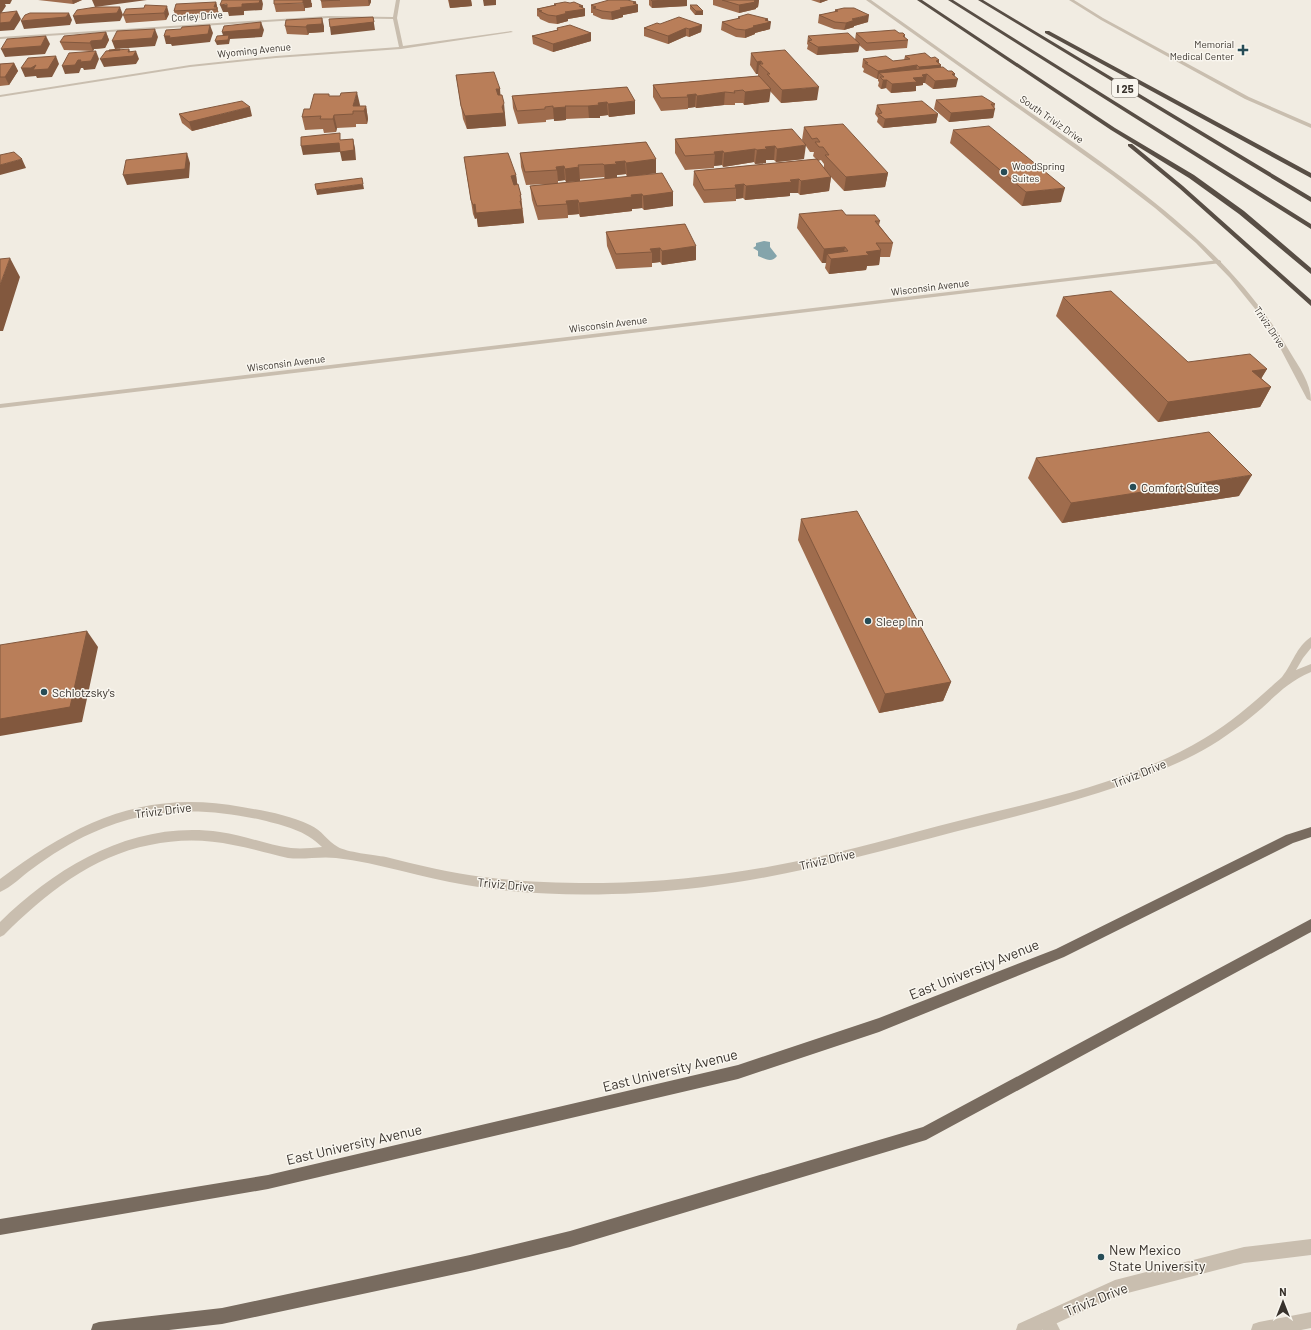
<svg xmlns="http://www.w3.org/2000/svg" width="1311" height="1330" viewBox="0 0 1311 1330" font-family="Barlow,sans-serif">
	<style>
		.water { fill: #84a4ab }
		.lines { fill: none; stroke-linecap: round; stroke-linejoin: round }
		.minor { fill: #c9beaf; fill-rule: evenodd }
		.tertiary { fill: #c9beaf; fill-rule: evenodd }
		.primary { fill: #786b5f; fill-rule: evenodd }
		.motorway { fill: #584e45; fill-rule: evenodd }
		.wall { fill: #9f6c4d; fill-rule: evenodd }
		.shaded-wall { fill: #82583e }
		.building { fill: #b97e59; stroke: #82583e }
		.poi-dot { fill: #264c56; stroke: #f9f6ef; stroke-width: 1.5 }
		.labels { text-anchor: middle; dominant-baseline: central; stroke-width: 3; stroke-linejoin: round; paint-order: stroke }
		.far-street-label { font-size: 10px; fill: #38322c; stroke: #f9f6ef }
		.far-poi-label { font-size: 10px; fill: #38322c; stroke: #f9f6ef; text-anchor: end }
		.shield { fill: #f9f6ef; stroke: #726d66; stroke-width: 1 }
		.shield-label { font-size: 11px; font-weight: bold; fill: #38322c }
		.poi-label { font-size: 12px; fill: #38322c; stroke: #f9f6ef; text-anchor: start }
		.street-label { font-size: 12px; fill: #38322c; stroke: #f9f6ef }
		.near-street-label { font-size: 14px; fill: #38322c; stroke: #f9f6ef }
		.near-poi-label { font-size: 14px; fill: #38322c; stroke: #f9f6ef; text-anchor: start }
	</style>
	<rect width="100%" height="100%" fill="#f1ece2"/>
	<path class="water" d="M764 241 770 242V247L777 256C772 263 765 259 758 256V251L753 248 756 246V243Z"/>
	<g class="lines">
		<path class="minor" d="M396 0H400L397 18 403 46 511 31 513 32 401 49 276 58 190 67 0 97V95L190 65 276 56 399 47 393 19 328 18 0 39V37L328 16 393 17Z
			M1219 260 1221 261V263L0 408V404Z
			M1046 1312 1052 1314 1060 1330H1043L1038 1320 1040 1314Z"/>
		<path class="tertiary" d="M866 0H871C928 40 985 81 1043 121 1137 187 1230 250 1290 352 1299 367 1311 383 1311 401L1307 399 1278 344 1256 310 1230 278 1196 243 1155 208 1112 175Z
			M1069 0H1074L1103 18 1249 97 1311 124V128L1245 99 1101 20Z
			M1311 637V648L1303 658 1296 670 1311 664V672C1283 684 1273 700 1250 718 1230 734 1209 748 1186 759 1112 794 1032 812 954 832 848 860 749 887 639 893 582 896 523 895 466 885 422 878 380 863 336 858 320 856 304 860 288 858 269 854 251 848 233 845 206 839 177 839 150 845 92 856 45 894 4 935L0 937V922C58 865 135 820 220 832 244 835 267 845 291 848 301 849 312 848 322 847 305 830 285 826 262 820 203 807 148 807 92 833 71 842 51 855 32 869 22 876 12 887 0 892V879C77 822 144 789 242 807 265 811 289 815 310 825 322 830 327 841 338 847 346 852 374 855 386 857 418 865 450 873 483 877 523 882 563 883 603 883 667 882 730 875 793 862 848 851 903 835 958 821 1041 800 1130 783 1205 738 1230 723 1251 705 1272 686 1275 683 1279 680 1282 677 1293 663 1296 647 1311 637Z
			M1311 1239V1255L1244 1263 1116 1296 1042 1330H1016L1018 1324 1115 1280 1244 1247Z
			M1311 1312V1328L1301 1330H1251L1253 1324 1259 1322Z"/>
		<path class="primary" d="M1311 827V837L1293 843 1064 957 879 1032 738 1079 268 1189 0 1235V1219L268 1175 738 1065 879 1018 1056 949 1286 835Z
			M1311 919V932L926 1140 570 1247 470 1271 222 1324 169 1330H91L93 1324 99 1322 222 1308 470 1255 570 1231 923 1127Z"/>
		<path class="motorway" d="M917 0H922L1115 128 1194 175 1244 211 1311 268V274L1239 214 1189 178 1111 130Z
			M948 0H953L1311 224V229Z
			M978 0H983L1311 197V202Z
			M1045 31H1049L1311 173V178L1045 33Z
			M1128 144H1132L1183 186 1311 300V306L1179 188 1128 146Z"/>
	</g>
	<path class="wall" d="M38 0H82L73 4Z
		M321 0H371V2L369 6 322 8 321 1Z
		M448 0H471L472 6 450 8Z
		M649 0H687V6L652 8 649 5Z
		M713 0H759L758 7 756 8V9L739 13 713 5Z
		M811 0H828L820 3Z
		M216 2 219 15V17L176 18 174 11Z
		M636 2 638 12 623 15V17L612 20 602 19 593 15V13H591V5Z
		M312 3V7L305 8V11L276 12 274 4Z
		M554 4 583 8 585 16 568 19V21L557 24 549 23 540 19 539 17 537 16V9L554 5Z
		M690 5 703 15H695L690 9Z
		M144 8 169 14 166 20 126 23 123 15Z
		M835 10 868 22 854 26V27L844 30 834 29 818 23 819 15 835 12Z
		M738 17 768 19V21L770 29 755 33V34L745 38 736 37 721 30 722 22 738 19Z
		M660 24 702 25 701 32 689 37 686 36 668 44 644 36V28Z
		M285 26H324V32L309 33 308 35 287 34Z
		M557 28 591 33V41L553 52 533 44 532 36 557 30Z
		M106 32 109 40 105 48 94 49 93 51 64 50 60 42Z
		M856 33H899L905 35V38L908 40 907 48 866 51 859 45 858 52 817 55 807 49 808 45 807 44 808 36 855 40Z
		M751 53 817 100 781 103 770 91 769 102 744 105 743 103H735V105H724L696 108 695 107 688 108V109L661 111 653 97V85L758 76V74H756L750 65Z
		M905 56 931 58 939 60V63L941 65V67L955 77 956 87 933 89 925 83H923V85L916 86V91L891 93 886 88 881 89 878 86 879 82 878 81V79H877L863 72 864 69 862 67 863 59 893 61 904 60Z
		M14 63 18 71 9 85 0 86V64Z
		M456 75 501 95 505 116V118L506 126 467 129 463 119Z
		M627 87 635 114 609 117 608 115 600 116V118H589L566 119V120L554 121V119L546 120V122L518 124 513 108 512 96Z
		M330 96 360 105 359 106H366L368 119 367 124H356V127L337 128 336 132 324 133 323 129 305 130 302 117 310 109Z
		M936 100 995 104 993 118 949 122 934 109Z
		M877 105 938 114 936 123 883 128 877 122 878 118 875 114Z
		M179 114 252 116 192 131 182 123Z
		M804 127 888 173 885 187 844 191 831 177 829 191 800 195 798 193H790V196L745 200 743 198 736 199V201L704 203 693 185 694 171 816 159 813 156 814 152H810L802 140ZM821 160 824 164V168L818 161Z
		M792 129 804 159 776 162 774 160H766V163L755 164 754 162 723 167 722 165 714 166V168L685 170 675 153V139Z
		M953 130 1061 202 1022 206 950 143Z
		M646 142 656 173 628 177 673 192V206L644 210 642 208 632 209V211L580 217 579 214 568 215V218L538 220 532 200 530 186 548 184 526 185 521 167 520 153ZM626 174 627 177 617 178V175ZM604 177 605 179 558 183V181L565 180 566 182 580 181V179Z
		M464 157 516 175 517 184 521 195 524 223 478 227 477 218 475 219 473 214Z
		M799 214 846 215 880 221 879 225 893 243 890 257H880L879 265 867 266 866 270 829 274 825 268 826 263H822L797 228Z
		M685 224 696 260 662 265 660 262 652 263V267L616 269 607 246 606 232Z
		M1063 297 1188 362 1267 369 1261 378 1271 387 1260 407 1158 422 1056 316Z
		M1036 458 1239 496 1062 523 1028 478Z
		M801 519 951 682 943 701 879 713 798 540Z"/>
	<path class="shaded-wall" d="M0 0H12L10 4H5L6 6 0 15Z
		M72 0H82L73 4Z
		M92 0H147L95 7Z
		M260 0H262L263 4 262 10 244 11V15L229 16 228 12H223L220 5 242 4Z
		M303 0H311L312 7 305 8V11L303 3Z
		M368 0H371V2L369 6Z
		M449 0H471L472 6 450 8Z
		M483 0H496V5L484 6Z
		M664 0H687V6L652 8V1Z
		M757 0H759L758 7 756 8V9L739 13V5Z
		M820 0H828L820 3Z
		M216 2 219 15V17L217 9 214 7Z
		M636 2V5H638V12L623 15V17L612 20 611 12 620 8Z
		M167 6 169 14 166 20 164 13Z
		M579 6H583V9H585V16L568 19V21L557 24 556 16Z
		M120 7 123 15 120 21 76 24 73 16Z
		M17 11 21 19 14 30 0 31V23Z
		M696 11H703V15H695Z
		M69 13 72 20 70 25 24 29 21 21Z
		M869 15 868 22 854 26V27L844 30 846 23 852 19Z
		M373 17 375 30 331 35 330 27Z
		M322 18 324 26V32L309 33 308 35 306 27 307 25Z
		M768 19V22H771L770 29 755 33V34L745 38V30Z
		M261 22 264 30 262 37 230 39 229 44 217 45 215 41 224 39 222 32Z
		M210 25 213 33 210 42 172 46 171 44H166L164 36Z
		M702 25 701 32 689 37V29Z
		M686 28V36L668 44V36Z
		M155 29 158 37 155 46 115 49 112 41Z
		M106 32 109 40 105 48 94 49 93 51 90 43 91 41Z
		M591 33V41L553 52V44Z
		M46 36 50 44 45 54 5 57 1 49Z
		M860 44 858 52 817 55 818 47Z
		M129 49 132 56 136 51 139 59 136 64 104 67 100 59 128 52Z
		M96 51 99 59 95 69 84 70 83 68H81L79 73 65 74 62 66Z
		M56 56 59 64 52 77 37 78 36 76 25 77 21 68Z
		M939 60V65H941L940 73 918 75 919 67 936 61Z
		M761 61V66L759 64 758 74H756L757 62Z
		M14 63 18 71 9 85 5 77Z
		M917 65 916 74 884 77 879 73 878 79H877L878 71Z
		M927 74 925 83H923V85L916 86V91L891 93 892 84 922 75Z
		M952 74H955L954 79H958L956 87 933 89 935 81Z
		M883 80H887L886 88 881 89Z
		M819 87 817 100 781 103 782 90Z
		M496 89H500L501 101 497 102Z
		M771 89 769 102 744 105 745 92Z
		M357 92 360 105 358 111 353 106Z
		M725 92 724 105 696 108 697 96Z
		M696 94 695 107 688 108V97L687 95Z
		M635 101V114L609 117 608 104Z
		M607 102 608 115 600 116V118H589L588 106 598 103Z
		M504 103 506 126 467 129 465 116 502 107Z
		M366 106 368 119 367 124 364 111Z
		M250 107 252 116 192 131 189 122Z
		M566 107V120L554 121 553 108Z
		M995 109 993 118 949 122 951 113Z
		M938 114 936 123 883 128 885 119Z
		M334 115 337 128 336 132 333 119Z
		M353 139 355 148 356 160 342 161 340 152 303 155 301 146Z
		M806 145 804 159 776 162 777 149Z
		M775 146 774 160H766V163L755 164 757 150 765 147Z
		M755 149 754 162 723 167 724 153Z
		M723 151 722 165 714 166 715 154 714 152Z
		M187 153 190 163 189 178 127 185 123 175Z
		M22 159 26 168 0 175V165Z
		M656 159V173L627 177 626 163Z
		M625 161 626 174 617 175V178L605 179 604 165 615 162Z
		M564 166 565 180 558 181 557 170 556 167Z
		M579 167 580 181 566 182 565 169Z
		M888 173 885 187 844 191 846 177Z
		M516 175 518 189 513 190 511 176Z
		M831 177 829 191 800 195 801 181Z
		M799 179 798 193H790V196L745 200 746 186Z
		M363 184 364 189 317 195 316 190Z
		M744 184 743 198 736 199V188L735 185Z
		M1065 188 1061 202 1022 206 1026 192Z
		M673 192V206L644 210 643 196Z
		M642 194V208L632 209V211L580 217 579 203 631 195Z
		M521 200 524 223 478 227 476 213Z
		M578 200 579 214 568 215 567 204 566 201Z
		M475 204 477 218 475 219 473 205Z
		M696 246V260L662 265V251Z
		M845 247 843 258 866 252 881 250 879 265 867 266 866 270 829 274 831 259 827 254 826 263H822L824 249Z
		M660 248V262L652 263V252L650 249Z
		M10 258 20 277 3 331H0V285Z
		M1267 369 1255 389 1252 371Z
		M1271 387 1260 407 1158 422 1168 402Z
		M1252 475 1239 496 1062 523 1071 503Z
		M87 631 98 647 82 722 0 736V719Z
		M951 682 943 701 879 713 885 694Z"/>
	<path class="building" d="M222 0H260L259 3 242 4V7L227 8V4L220 5Z
		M274 0H304H303V3L274 4Z
		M321 0H340L321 1Z
		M609 0H627L636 2 633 3 638 5 620 8 623 9 611 12 602 11 593 8 596 7 591 5Z
		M651 0H664L652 1Z
		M722 0H757L754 1 756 2 739 5Z
		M216 2 214 7H217V9L174 11 176 4Z
		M565 2 570 3 574 2 583 6H579L585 9 565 12 568 13 556 16 548 15 539 11H542L537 9 556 5 554 4Z
		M145 5 167 6 164 13 123 15 126 9 144 8Z
		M690 5H697L703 11H696Z
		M96 7H120L117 13 73 16 77 10Z
		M844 8H854L869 15 852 19 855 20 846 23 835 22 819 15 838 11 835 10Z
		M17 11 10 22 0 23V13Z
		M30 13H69L66 17 21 21 25 15Z
		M748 14 768 19 765 20 771 22 753 26 755 27 745 30 736 29 722 22 740 18 738 17Z
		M373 17 374 22 330 27 329 19Z
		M679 17 702 25 689 29 686 28 668 36 644 28 657 23 660 24Z
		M322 18V24L307 25 306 27 285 26 286 20Z
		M261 22 260 29 222 32 224 26Z
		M210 25 208 34 169 38 170 36H164L166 30 181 29 182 27Z
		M570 25 591 33 553 44 532 36 558 30 557 28Z
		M155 29 152 38 112 41 117 31Z
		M895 30 899 33H903L905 35 903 36 908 40 867 43 856 33Z
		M106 32 102 40 91 41 90 43 60 42 64 36Z
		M848 33 860 44 818 47 808 41 812 40 808 36Z
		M229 35 228 40 215 41 217 36Z
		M46 36 41 46 1 49 7 39Z
		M120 49V50L109 51V50Z
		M129 49 128 52 136 51 133 56 100 59 106 51Z
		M785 50 819 87 782 90 767 74H770L759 64H763L761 61 757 62 751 53Z
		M96 51 91 61 80 62 81 60H78L75 65 62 66 69 53Z
		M925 53 931 58 935 57 939 60 936 61 941 65 919 67 917 65 878 71 865 63H868L863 59 886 56 893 61 910 59 905 56Z
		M56 56 48 69 33 70 36 65 31 68H21L28 58Z
		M14 63 5 77H0V64Z
		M943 67 948 71H952L955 74H952L958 79 935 81 927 74 922 75 924 77 913 78 917 82 892 84 887 80H883L880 77H884L879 73Z
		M494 72 500 89H496L498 95H502L504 103 502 107 504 113 465 116 461 106 456 75Z
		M759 76 771 89 745 92 743 90 734 91 735 93 725 92 697 96 696 94 687 95 688 97 661 98 653 85Z
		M627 87 635 101 608 104 607 102 598 103 599 105 588 106H565L566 107 553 108V106L545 107V109L517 111 512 96Z
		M357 92 353 106H366L364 111H353V114L334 115 333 119H320L321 116 302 117 304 109H310L314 94H329V96H340L341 93Z
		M982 96 995 104H991L995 109 951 113 936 100Z
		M242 101 250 107 189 122 179 114Z
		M922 101 938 114 885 119 878 114 882 113 877 105Z
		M843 124 888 173 846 177 825 155H829L823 147H819L815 142H820L817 138 812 139 804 127Z
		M989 126 1065 188 1026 192 953 130Z
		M792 129 806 145 777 149 775 146 765 147 767 149 757 150 755 149 724 153 723 151 714 152 715 154 685 156 675 139Z
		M340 133V140L353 139 354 150 340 152 339 143 301 146V137Z
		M646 142 656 159 626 163 625 161 615 162 617 164 604 165 603 164 578 165 579 167 565 169 564 166 556 167 557 170 525 172 520 153Z
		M14 152 22 159 0 165V155Z
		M187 153 185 169 123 175 126 160Z
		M508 153 516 175 511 176 514 185 518 184 521 195H520L521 200 520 201 522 209 476 213 475 204 473 205 471 200 464 157Z
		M817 159 831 177 801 181 799 179 790 180 792 182 746 186 744 184 735 185 736 188 704 190 694 171Z
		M662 173 673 192 643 196 642 194 631 195 632 197 579 203 578 200 566 201 567 204 537 206 530 186Z
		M362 178 363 184 316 190 315 184Z
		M842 210 846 215H875L880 221H875L893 243H876L881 250 866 252 869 255 831 259 827 254 848 251 845 247 824 249 799 214Z
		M685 224 696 246 662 251 660 248 650 249 652 252 616 254 606 232Z
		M10 258 0 285V259Z
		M1111 291 1188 362 1250 354 1267 369 1252 371 1271 387 1168 402 1063 297Z
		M1209 432 1252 475 1071 503 1036 458Z
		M857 511 951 682 885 694 801 519Z
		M87 631 70 707 0 719V645Z"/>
	<g class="poi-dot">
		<path d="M1241 44h4v4h4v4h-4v4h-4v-4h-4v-4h4z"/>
		<circle cx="1004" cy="172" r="4"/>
		<circle cx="1133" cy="487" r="4"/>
		<circle cx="868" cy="621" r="4"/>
		<circle cx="44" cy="692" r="4"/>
		<circle cx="1101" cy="1257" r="4"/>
	</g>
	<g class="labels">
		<g class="far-street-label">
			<text transform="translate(197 16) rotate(-4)">Corley Drive</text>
			<text transform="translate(254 50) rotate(-6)">Wyoming Avenue</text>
			<text transform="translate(1052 119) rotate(35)">South Triviz Drive</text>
			<text transform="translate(930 287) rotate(-7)">Wisconsin Avenue</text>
			<text transform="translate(608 324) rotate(-7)">Wisconsin Avenue</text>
			<text transform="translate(1270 327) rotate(56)">Triviz Drive</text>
			<text transform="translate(286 363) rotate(-7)">Wisconsin Avenue</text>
		</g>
		<g class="far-poi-label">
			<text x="1234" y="44">Memorial<tspan x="1234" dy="12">Medical Center</tspan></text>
			<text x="1012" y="166" text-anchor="start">WoodSpring<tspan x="1012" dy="12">Suites</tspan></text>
		</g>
		<rect class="shield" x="1112" y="79" width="26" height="18" rx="3"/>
		<g class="shield-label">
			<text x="1125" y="88">I 25</text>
		</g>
		<g class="poi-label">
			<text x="1141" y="487">Comfort Suites</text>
			<text x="876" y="621">Sleep Inn</text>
			<text x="52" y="692">Schlotzsky's</text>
		</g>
		<g class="street-label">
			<text transform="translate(1139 773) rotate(-22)">Triviz Drive</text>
			<text transform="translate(163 810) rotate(-7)">Triviz Drive</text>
			<text transform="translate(827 859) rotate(-13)">Triviz Drive</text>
			<text transform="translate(506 884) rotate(5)">Triviz Drive</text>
		</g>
		<g class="near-street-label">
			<text transform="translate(974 969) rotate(-22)">East University Avenue</text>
			<text transform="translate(670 1070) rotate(-14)">East University Avenue</text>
			<text transform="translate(354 1144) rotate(-13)">East University Avenue</text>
			<text transform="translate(1096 1299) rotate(-22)">Triviz Drive</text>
		</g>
		<g class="near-poi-label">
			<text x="1109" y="1249">New Mexico<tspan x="1109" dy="16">State University</tspan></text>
		</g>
	</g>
	<g transform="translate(1283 1302)" stroke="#f9f6ef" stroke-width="3" paint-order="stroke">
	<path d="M0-3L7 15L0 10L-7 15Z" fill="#38322c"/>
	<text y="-6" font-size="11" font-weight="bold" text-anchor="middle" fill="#38322c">N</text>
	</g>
</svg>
